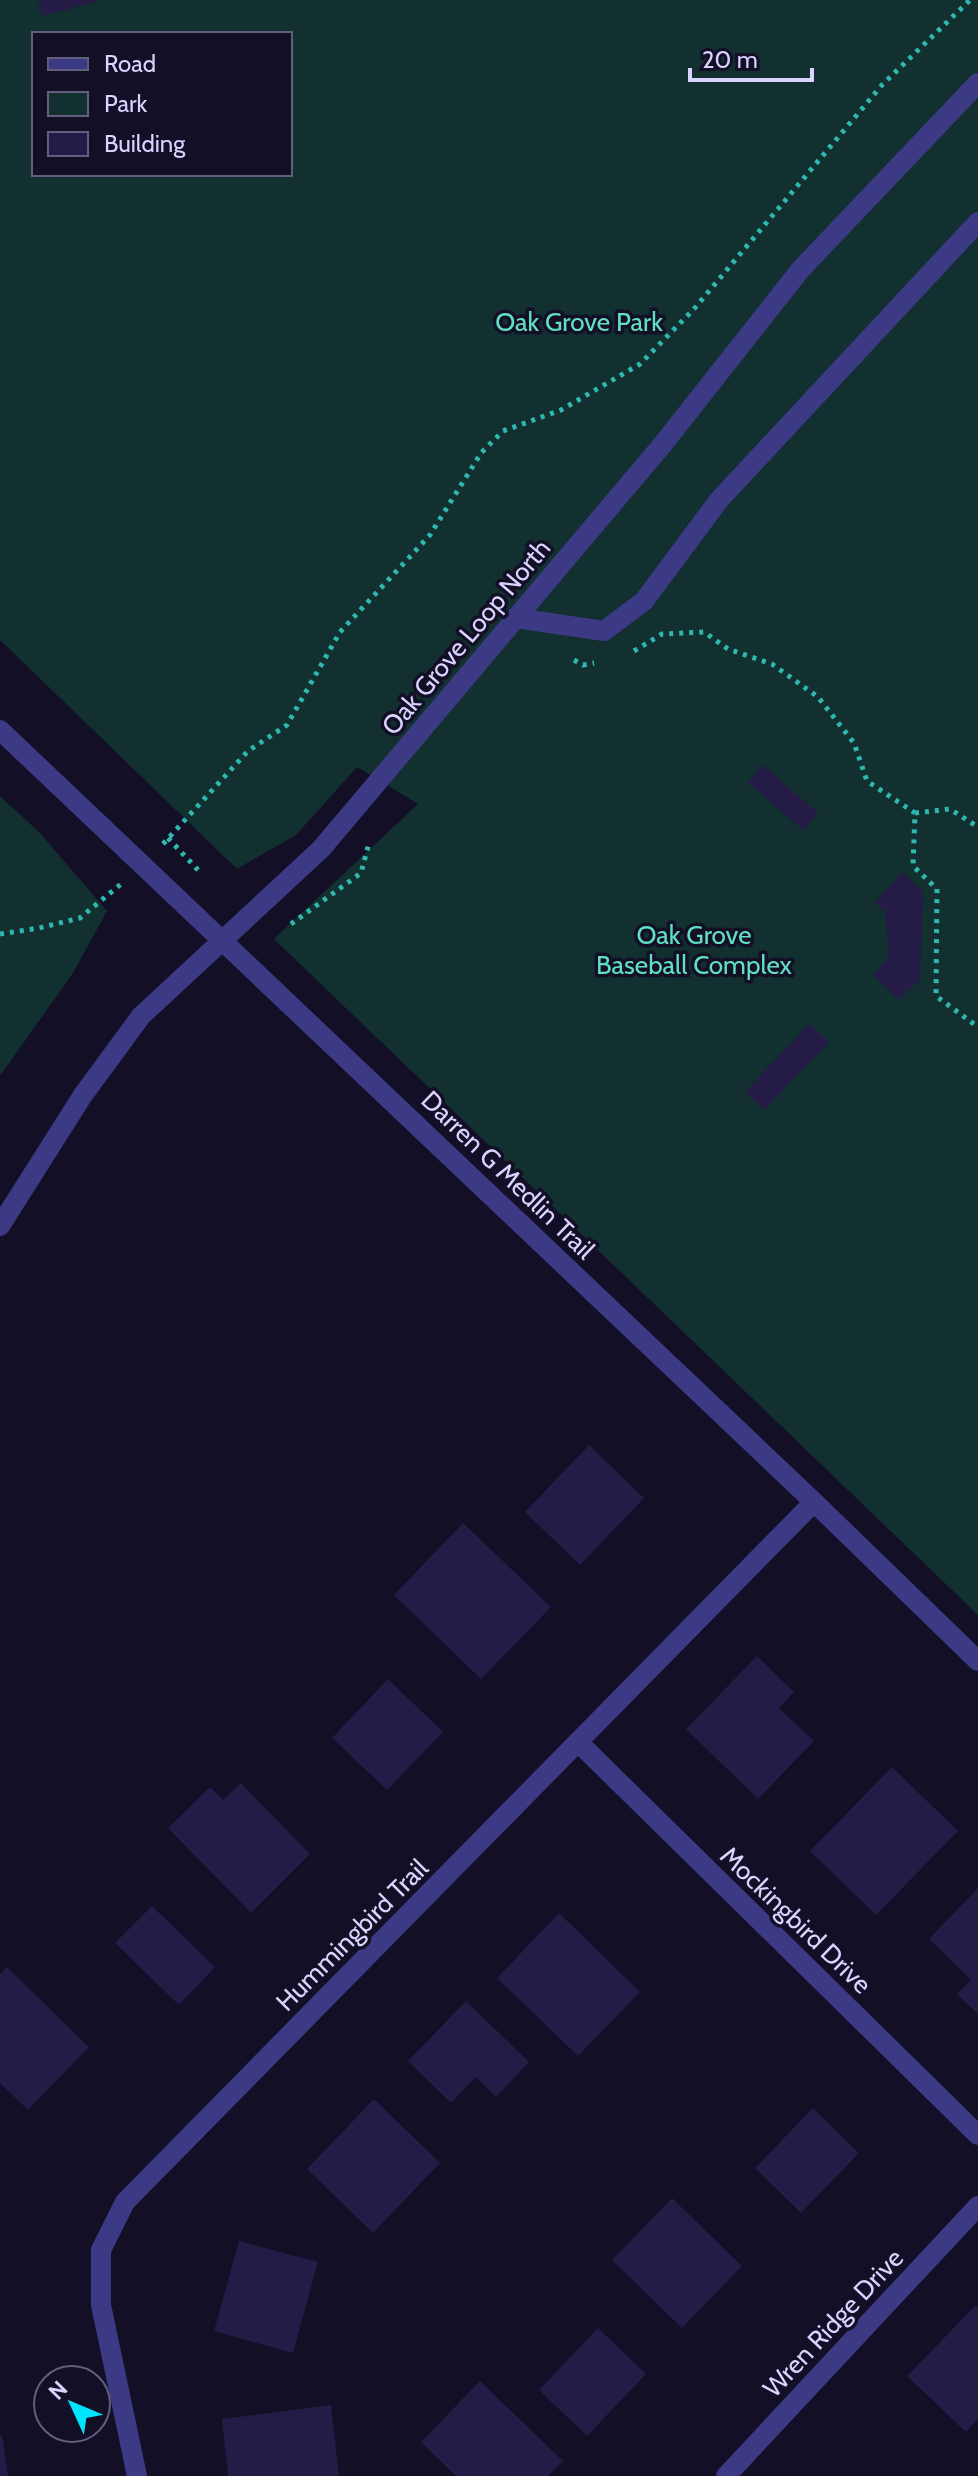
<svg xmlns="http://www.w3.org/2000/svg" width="978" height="2476" viewBox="0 0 978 2476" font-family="Cabin,sans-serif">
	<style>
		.green { fill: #12302f; fill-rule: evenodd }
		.building { fill: #241b47 }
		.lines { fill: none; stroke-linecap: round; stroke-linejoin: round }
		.path { stroke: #2fb8b0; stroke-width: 5; stroke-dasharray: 4 6; stroke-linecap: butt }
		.service { stroke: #3d3a85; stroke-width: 20 }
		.minor { stroke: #3d3a85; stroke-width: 20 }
		.tertiary { stroke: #3d3a85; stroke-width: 20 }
		.labels { text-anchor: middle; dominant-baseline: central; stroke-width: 7; stroke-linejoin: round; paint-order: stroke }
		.park-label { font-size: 26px; fill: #5fe0c0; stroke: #130f26 }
		.street-label { font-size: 26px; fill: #d9d4ff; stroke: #130f26 }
	</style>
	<rect width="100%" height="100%" fill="#130f26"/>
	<path class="green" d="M0 0H978V1615L274 939 418 804 357 767 296 835 237 869 0 640ZM34 34H290V174H34Z
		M0 796 39 832 107 911 73 973 0 1076Z"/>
	<path class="building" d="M38 0H98V1L42 16Z
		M763 765 818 813 803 830 748 783Z
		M902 872 923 892 920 980 898 1000 873 975 889 956 885 912 875 902Z
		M809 1024 829 1042 764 1110 745 1092Z
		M589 1445 644 1498 580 1565 525 1512Z
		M463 1523 551 1607 481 1679 394 1595Z
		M757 1656 794 1692 779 1708 814 1741 758 1799 686 1729Z
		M388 1679 443 1732 387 1790 332 1738Z
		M892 1767 958 1831 876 1915 810 1851Z
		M241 1783 310 1854 251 1913 168 1828 210 1787 223 1800Z
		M978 1888V2014L957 1994 971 1980 929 1939Z
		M152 1906 215 1967 179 2005 115 1943Z
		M559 1913 640 1992 578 2056 497 1978Z
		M7 1967 89 2047 28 2110 0 2083V1974Z
		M466 2001 529 2062 496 2097 476 2077 451 2103 408 2061Z
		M374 2099 440 2163 373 2233 307 2169Z
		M813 2108 859 2153 801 2213 755 2168Z
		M672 2198 742 2266 682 2328 612 2260Z
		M239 2241 318 2262 293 2353 214 2331Z
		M976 2305 978 2307V2419L966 2432 907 2376Z
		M598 2328 646 2374 587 2436 539 2390Z
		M480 2381 563 2461 548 2476H456L421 2442Z
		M331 2405 339 2476H228L222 2419Z
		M0 2435H2L8 2476H0Z"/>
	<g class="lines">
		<path class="path" d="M634 651 662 634 704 632 728 649 772 664 818 697 854 743 867 781 915 813 913 866 937 889 936 996 978 1027
			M574 660 583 665 594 663
			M915 813 950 809 978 827
			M168 838 198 870
			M163 844 248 751 287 725 340 632 430 535 481 453 503 431 561 410 640 364 694 309 882 85 970 0
			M291 924 361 873 369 843
			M0 934 39 928 80 918 121 884"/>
		<path class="service" d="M516 618 604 631 644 601 719 500 978 222"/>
		<path class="minor" d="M0 730 814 1502 978 1661
			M578 1742 978 2135
			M137 2476 101 2305V2250L125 2202 814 1502
			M726 2476 978 2206"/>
		<path class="tertiary" d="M0 1226 83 1095 141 1016 321 849 663 444 801 269 978 83"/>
	</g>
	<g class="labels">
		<g class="park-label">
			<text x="579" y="322">Oak Grove Park</text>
			<text x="694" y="935">Oak Grove<tspan x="694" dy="30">Baseball Complex</tspan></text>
		</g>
		<g class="street-label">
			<text transform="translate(466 637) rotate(-50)">Oak Grove Loop North</text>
			<text transform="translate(508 1175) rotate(44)">Darren G Medlin Trail</text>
			<text transform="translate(796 1920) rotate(44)">Mockingbird Drive</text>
			<text transform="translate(352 1935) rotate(-45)">Hummingbird Trail</text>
			<text transform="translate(833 2323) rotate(-47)">Wren Ridge Drive</text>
		</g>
	</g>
	<rect x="32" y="32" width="260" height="144" fill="#130f26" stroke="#625e7d" stroke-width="2"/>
	<rect x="48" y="58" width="40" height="12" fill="#3d3a85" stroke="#625e7d" stroke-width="2"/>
	<text x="104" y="72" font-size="24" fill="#d9d4ff">Road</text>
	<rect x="48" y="92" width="40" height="24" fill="#12302f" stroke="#625e7d" stroke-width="2"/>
	<text x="104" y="112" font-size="24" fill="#d9d4ff">Park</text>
	<rect x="48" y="132" width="40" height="24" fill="#241b47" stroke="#625e7d" stroke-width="2"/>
	<text x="104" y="152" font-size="24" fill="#d9d4ff">Building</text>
	<g transform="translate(72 2404) rotate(314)"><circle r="38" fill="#130f26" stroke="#625e7d" stroke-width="2"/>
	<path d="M0-6L14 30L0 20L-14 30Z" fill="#00e5ff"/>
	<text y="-12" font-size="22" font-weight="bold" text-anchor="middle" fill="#d9d4ff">N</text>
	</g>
	<path d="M690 68v12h122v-12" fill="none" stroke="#d9d4ff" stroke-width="4"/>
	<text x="702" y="68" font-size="24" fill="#d9d4ff" stroke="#130f26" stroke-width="6" paint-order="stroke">20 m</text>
</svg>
